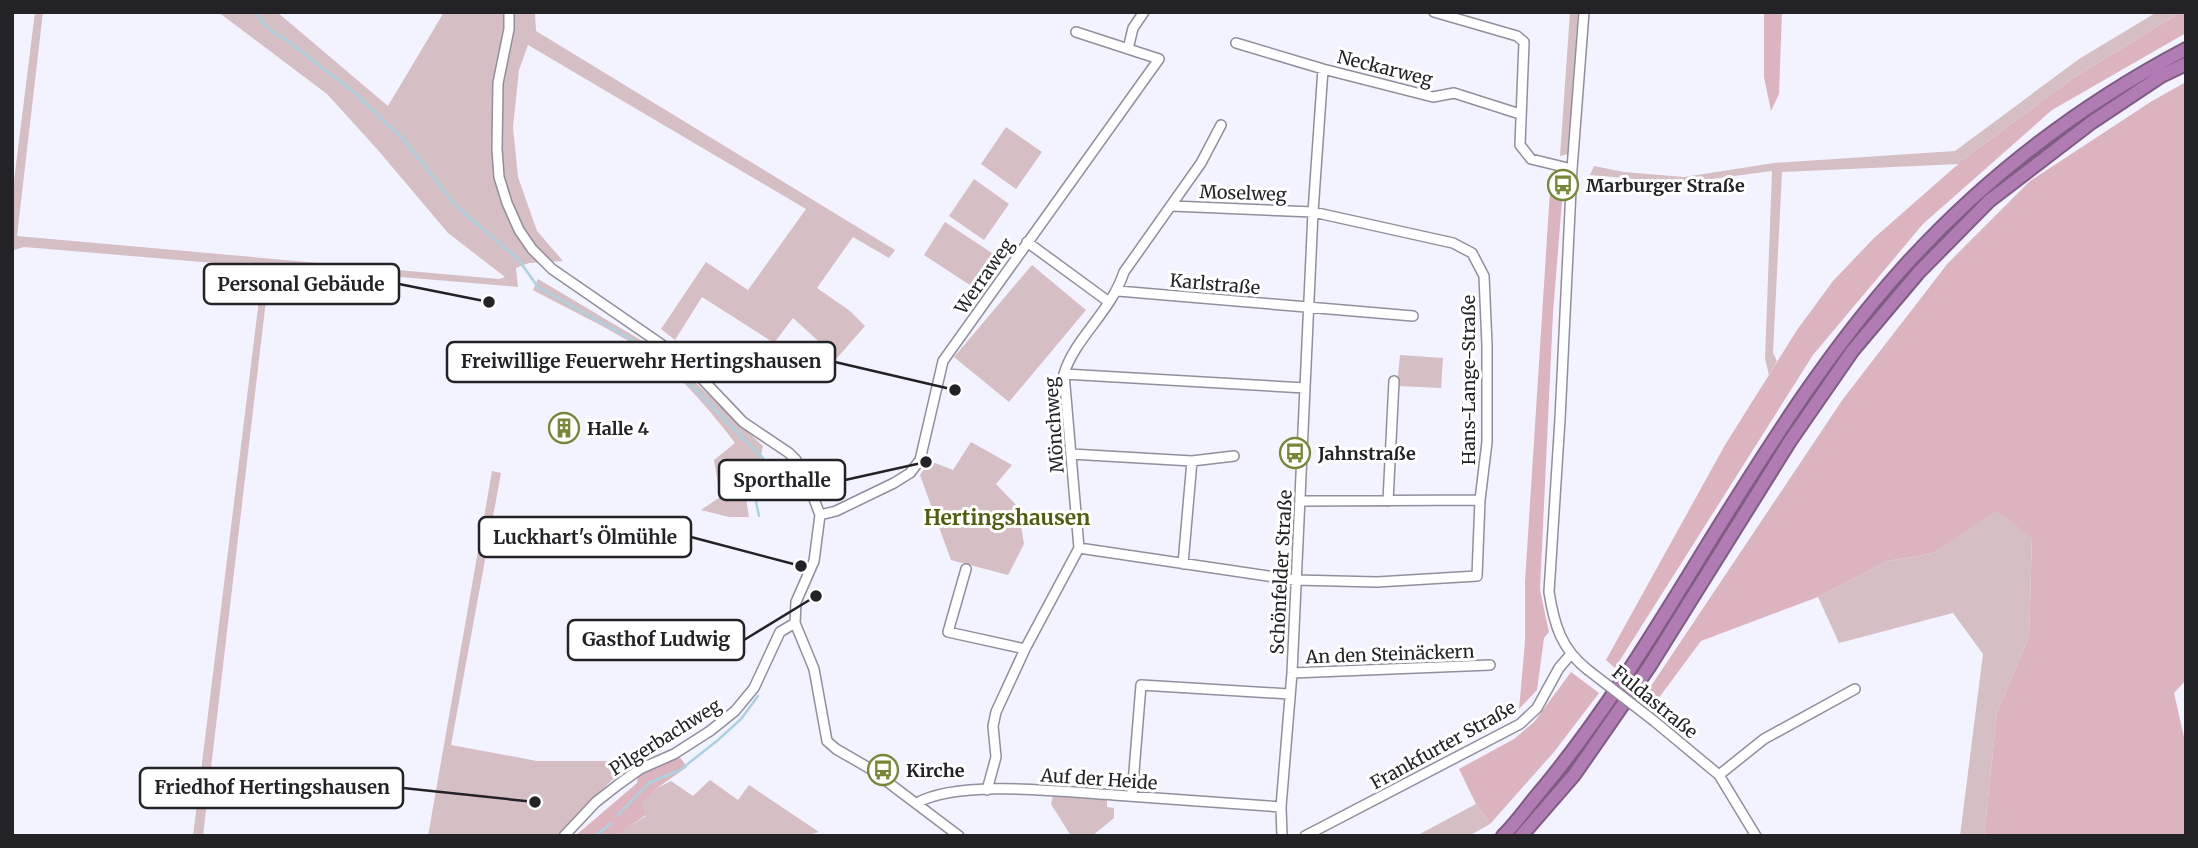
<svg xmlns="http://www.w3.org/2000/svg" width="2198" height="848" viewBox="0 0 2198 848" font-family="Merriweather,serif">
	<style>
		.green { fill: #d6bec5 }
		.forest { fill: #dbb4bf }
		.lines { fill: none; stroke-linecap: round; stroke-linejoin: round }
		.stream { stroke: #abd2e1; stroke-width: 2.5 }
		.minor-casing { stroke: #908f9b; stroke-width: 12 }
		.highway-casing { stroke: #7f5c82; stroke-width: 16 }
		.minor { stroke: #fff; stroke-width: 9 }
		.highway { stroke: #b17bb3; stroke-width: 12 }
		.minor-bridge-casing { stroke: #908f9b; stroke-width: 12; stroke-linecap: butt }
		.minor-bridge { stroke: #fff; stroke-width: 9 }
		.labels { text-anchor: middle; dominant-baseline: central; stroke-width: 6; stroke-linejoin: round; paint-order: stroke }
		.street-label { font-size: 18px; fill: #232227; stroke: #fff }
		.poi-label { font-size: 18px; font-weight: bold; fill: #232227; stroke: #fff; text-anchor: start }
		.quarter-label { font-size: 21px; font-weight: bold; fill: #4e5d0f; stroke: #fff }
		.leader { fill: none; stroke: #232227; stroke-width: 2.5 }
		.callout-dot { fill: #232227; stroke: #fff; stroke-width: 2.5 }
		.callout { fill: #fff; stroke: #232227; stroke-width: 2.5 }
		.callout-label { font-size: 19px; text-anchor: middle; font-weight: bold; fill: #232227 }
	</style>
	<rect width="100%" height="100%" fill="#f3f2ff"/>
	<path class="green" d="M35 12H43L17 236 499 279 505 277 448 233 377 149 327 94 218 12H277L388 106 444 12H535L536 31 895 250 889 258 853 237 817 288 850 311 865 326 837 358 793 318 774 343 702 297 675 340 661 329 706 262 748 290 806 209 528 45 519 70 513 127 518 177 537 231 563 261 529 263 516 268 518 287 270 266 203 836H193L263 267 24 247 14 250 12 272V197Z
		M1570 12H1578L1568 154 1560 156Z
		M2157 12H2181L2073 78 1964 159 1960 164 1782 172 1773 353 1777 361 1769 375 1765 359 1772 171 1682 183 1590 175 1594 166 1624 172 1684 177 1774 163 1955 151 2079 59Z
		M1006 127 1042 152 1016 189 981 164Z
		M974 179 1009 204 984 240 949 216Z
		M945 222 998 257 976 289 924 255Z
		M1032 265 1086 310 1009 402 954 357Z
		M538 279 666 355 763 446 756 480 745 492 749 517H729L701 510 720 497 714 460 735 443C720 423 703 403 686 385 647 344 582 317 533 290Z
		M1400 355 1443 358 1441 388 1397 386Z
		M971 442 1012 465 996 484 1018 507 1024 544 1008 575 951 560 920 475 930 461 953 470Z
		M492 471 501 473 451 745 537 761H622L621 771 556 836H428Z
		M1997 510 2032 536 2029 636 1997 713 1984 836H1960L1983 654 1953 613 1839 643 1818 597 1887 561 1931 554Z
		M710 780 738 800 749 785 819 832 805 836H621L618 833 646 816 640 804 657 788 671 781 693 796Z
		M1053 796 1107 800V807L1114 808V818L1092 836H1071L1051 804Z
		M1476 804 1490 824 1469 836H1416Z"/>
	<path class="forest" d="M1764 12H1782L1779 94 1771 111 1764 77Z
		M2181 12H2186V33L2052 110 1923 224 1813 355 1615 668 1606 660 1725 445 1797 330 1833 281 1874 238 1964 159 2073 78Z
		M2186 82V680L2174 693 2186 746V836H1984L1997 713 2029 636 2032 537 1997 511 1931 554 1887 561 1818 597 1701 641 1658 699 1645 695 1843 399 1948 263 2030 181 2152 101Z
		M1551 175 1564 176 1553 313 1540 590 1549 632 1544 638 1537 690 1519 709 1525 642V582Z
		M1571 672 1599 693 1554 752 1490 824 1476 804 1459 769 1514 739 1534 722Z
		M679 756 687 767 657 788 641 804 646 815 615 836H575L637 783 638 775Z"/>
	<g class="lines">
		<path class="stream" d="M255 12 270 30 285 39 355 93 405 141 456 206 518 259 538 287 656 353 696 390 763 458 765 485 755 497 759 516
			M618 815 649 783 680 770 718 740 741 719 758 696
			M596 836 611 823"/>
		<g class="minor-casing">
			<path id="minor" d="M509 12V29L498 83 497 149 499 177 507 203 519 230 532 249 552 269 684 360 743 422 789 453 796 460 811 491 820 515 814 561 796 602 795 623 814 669 827 741 836 749 869 768 959 836
				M1434 12 1517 36 1524 42 1520 145 1531 159 1572 169
				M1584 12 1572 169 1560 419 1549 592C1554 624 1561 649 1588 670
				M1236 43 1323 69 1433 97 1454 93 1520 114
				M1128 49 1133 28 1144 12
				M1027 242 1109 302
				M1118 291 1413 316
				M1064 374 1305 388
				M1071 454 1192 461 1234 456
				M1300 501 1480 500
				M1388 501 1394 381
				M820 515 836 511 894 483 910 473 920 460 943 361 1159 59 1076 32
				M1079 548 1295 580 1377 582 1477 576 1480 500 1487 442V345L1484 276 1472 253 1453 243 1313 212 1172 206
				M1183 564 1192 461
				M966 569 948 632 1025 649
				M1292 673 1490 665
				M1654 721 1719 775 1756 836
				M1719 775 1764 739 1855 689
				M987 790 996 757 993 726 996 712 1025 649 1079 548 1064 374C1074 339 1111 312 1124 272L1201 163 1221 125
				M1132 796 1141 685 1289 694
				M917 803C960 779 1064 792 1114 795 1170 799 1225 803 1281 807
				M564 836 596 802 619 784 640 769 674 754 710 731 735 711 754 688 780 632 795 623
				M1282 836 1281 807 1292 673 1313 212 1323 69
				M1305 836 1520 724 1537 708 1559 668 1571 654"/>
		</g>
		<g class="highway-casing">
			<path id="highway" d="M1503 836C1518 821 1530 803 1544 787 1611 706 1663 617 1718 528 1774 438 1831 348 1902 269 1982 180 2080 105 2186 49
				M1521 836 1574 775 1649 667 1790 441 1853 350 1918 273 1989 201 2092 122 2161 76 2186 64"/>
		</g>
		<use href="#minor" class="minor"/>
		<use href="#highway" class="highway"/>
		<g class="minor-bridge-casing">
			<path id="minor-bridge" d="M1588 670 1654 721"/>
		</g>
		<use href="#minor-bridge" class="minor-bridge"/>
	</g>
	<defs>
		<g id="bus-ring" transform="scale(1.575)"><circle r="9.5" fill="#fff" stroke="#768838" stroke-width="1.5"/><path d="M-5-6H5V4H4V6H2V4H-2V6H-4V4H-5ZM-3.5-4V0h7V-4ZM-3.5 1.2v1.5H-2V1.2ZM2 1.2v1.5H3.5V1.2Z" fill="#768838"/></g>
		<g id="building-ring" transform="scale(1.575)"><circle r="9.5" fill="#fff" stroke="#768838" stroke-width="1.5"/><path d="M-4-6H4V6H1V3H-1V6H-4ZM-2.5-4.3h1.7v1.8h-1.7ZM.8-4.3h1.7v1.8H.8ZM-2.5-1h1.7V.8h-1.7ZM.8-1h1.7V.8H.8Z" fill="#768838"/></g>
	</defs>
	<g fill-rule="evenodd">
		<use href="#bus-ring" x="1563" y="185"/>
		<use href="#building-ring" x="564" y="428"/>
		<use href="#bus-ring" x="1295" y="453"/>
		<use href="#bus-ring" x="883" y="770"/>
	</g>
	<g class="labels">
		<g class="street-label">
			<text transform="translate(1385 68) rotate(14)">Neckarweg</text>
			<text transform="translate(1243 193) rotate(2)">Moselweg</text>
			<text transform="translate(984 276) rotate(-55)">Werraweg</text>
			<text transform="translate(1215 284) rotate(5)">Karlstraße</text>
			<text transform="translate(1468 380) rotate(-90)">Hans-Lange-Straße</text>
			<text transform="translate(1054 425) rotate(-94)">Mönchweg</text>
			<text transform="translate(1281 572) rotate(-87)">Schönfelder Straße</text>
			<text transform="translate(1390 654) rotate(-2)">An den Steinäckern</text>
			<text transform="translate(1655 702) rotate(39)">Fuldastraße</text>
			<text transform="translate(665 737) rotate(-32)">Pilgerbachweg</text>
			<text transform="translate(1443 745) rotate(-29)">Frankfurter Straße</text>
			<text transform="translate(1099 779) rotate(4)">Auf der Heide</text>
		</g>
		<g class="poi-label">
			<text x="1586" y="185">Marburger Straße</text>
			<text x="587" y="428">Halle 4</text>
			<text x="1318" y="453">Jahnstraße</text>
			<text x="906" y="770">Kirche</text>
		</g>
		<g class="quarter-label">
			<text x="1007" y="517">Hertingshausen</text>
		</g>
	</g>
	<path class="leader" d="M489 302L399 284M955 390L835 362M926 462L845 480M801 566L691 537M816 596L744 640M535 802L403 788"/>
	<g class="callout-dot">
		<circle cx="489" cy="302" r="7"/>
		<circle cx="955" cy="390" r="7"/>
		<circle cx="926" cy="462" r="7"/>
		<circle cx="801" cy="566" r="7"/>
		<circle cx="816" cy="596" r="7"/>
		<circle cx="535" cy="802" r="7"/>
	</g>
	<g class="callout">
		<rect x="204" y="264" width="195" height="40" rx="7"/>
		<rect x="447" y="342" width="388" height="40" rx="7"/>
		<rect x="719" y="460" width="126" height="40" rx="7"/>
		<rect x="479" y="517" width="212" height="40" rx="7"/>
		<rect x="568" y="620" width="176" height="40" rx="7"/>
		<rect x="140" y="768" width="263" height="40" rx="7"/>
	</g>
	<g class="callout-label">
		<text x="301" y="291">Personal Gebäude</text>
		<text x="641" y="368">Freiwillige Feuerwehr Hertingshausen</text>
		<text x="782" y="487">Sporthalle</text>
		<text x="585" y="544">Luckhart's Ölmühle</text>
		<text x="656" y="646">Gasthof Ludwig</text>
		<text x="272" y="794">Friedhof Hertingshausen</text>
	</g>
	<rect width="2198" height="848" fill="none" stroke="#232227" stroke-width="28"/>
</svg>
